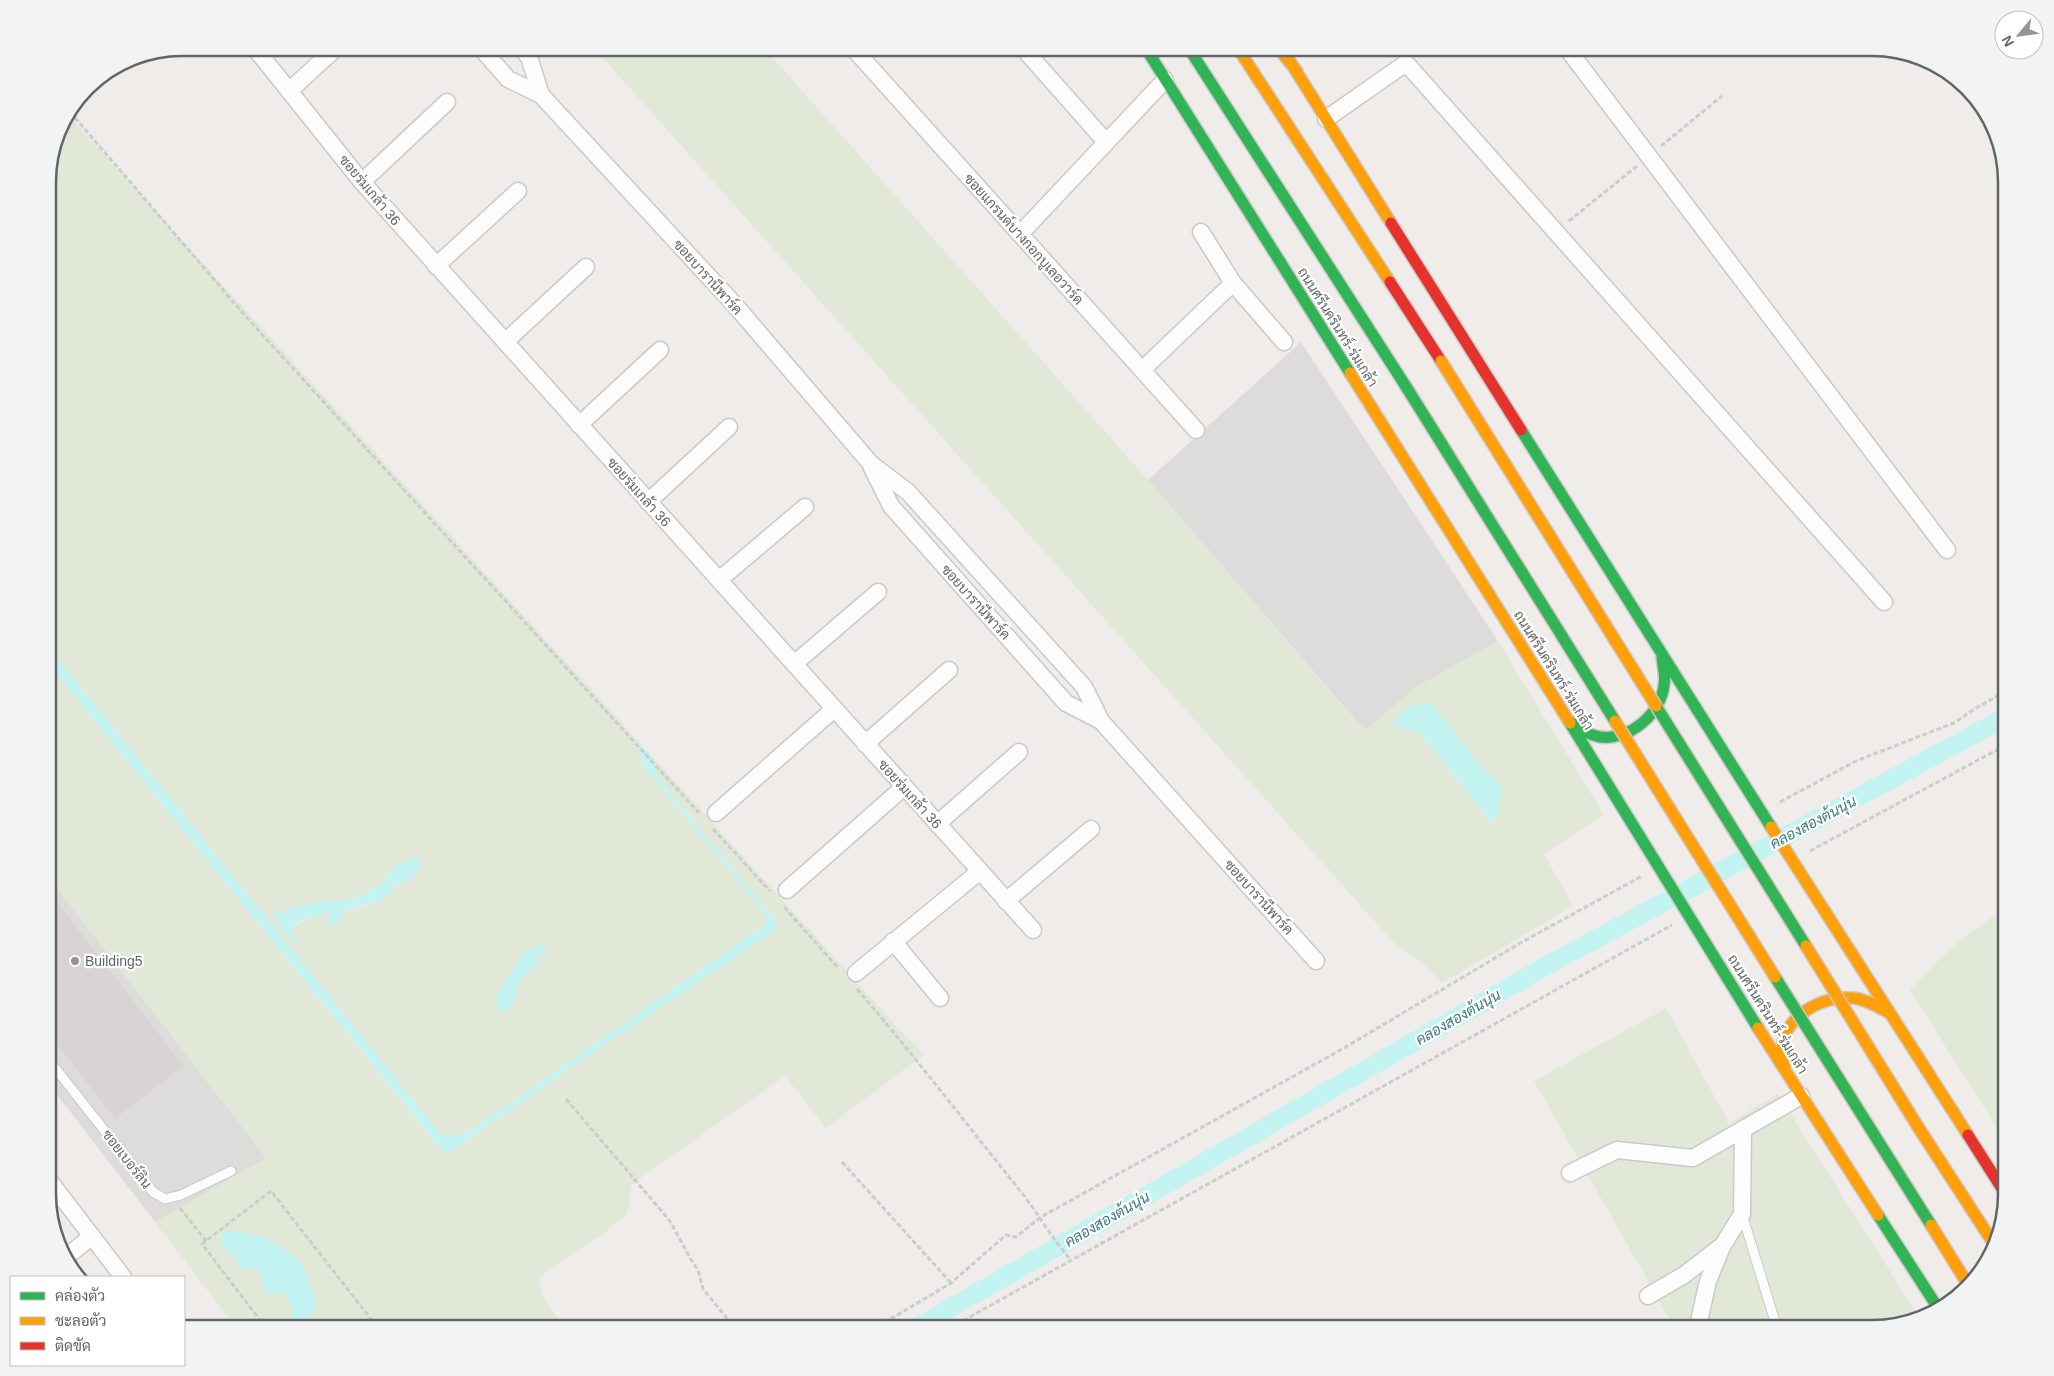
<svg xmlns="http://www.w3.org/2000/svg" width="2054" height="1376" viewBox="0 0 2054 1376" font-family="Helvetica,Sarabun,sans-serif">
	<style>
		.commercial { fill: #e7ded9 }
		.industrial { fill: #dedcda }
		.green { fill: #e1e8d7; fill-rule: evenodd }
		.water { fill: #c4f4f2 }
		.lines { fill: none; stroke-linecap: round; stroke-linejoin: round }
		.canal { stroke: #c4f4f2; stroke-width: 19 }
		.building { fill: #d7d4d3; stroke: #dedbda }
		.lane-casing { stroke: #cac9c8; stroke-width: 11 }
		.street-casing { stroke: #cac9c8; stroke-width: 19 }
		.fast-casing { stroke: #cbcaca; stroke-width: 14 }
		.slow-casing { stroke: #cbcaca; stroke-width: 14 }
		.jam-casing { stroke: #cbcaca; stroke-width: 14 }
		.path { stroke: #caceca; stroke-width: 3; stroke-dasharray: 5 2.5; stroke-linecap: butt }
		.lane { stroke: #fdfcfc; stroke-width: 9 }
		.street { stroke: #fdfcfc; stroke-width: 16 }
		.fast { stroke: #30b455; stroke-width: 11 }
		.slow { stroke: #ff9f0a; stroke-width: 11 }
		.jam { stroke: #e5322d; stroke-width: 11 }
		.fast-bridge-casing { stroke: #d4c2bb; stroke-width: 14; stroke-linecap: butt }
		.slow-bridge-casing { stroke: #d4c2bb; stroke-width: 14; stroke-linecap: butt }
		.fast-bridge { stroke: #30b455; stroke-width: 11 }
		.slow-bridge { stroke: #ff9f0a; stroke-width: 11 }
		.poi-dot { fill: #929595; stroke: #fff; stroke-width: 2 }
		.labels { text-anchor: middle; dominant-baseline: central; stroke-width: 4.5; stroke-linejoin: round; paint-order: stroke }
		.street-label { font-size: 14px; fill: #606667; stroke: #fff }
		.poi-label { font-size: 14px; fill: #606667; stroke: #fff; text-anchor: start }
		.water-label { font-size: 15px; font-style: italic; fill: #3d7c80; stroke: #fff }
		.rim { fill: none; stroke: #606667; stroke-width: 2.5 }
	</style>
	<rect width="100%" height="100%" fill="#efecea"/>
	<path class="commercial" d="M68 115 78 126 54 148 58 131Z"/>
	<path class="industrial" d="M1301 342 1498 641 1417 687 1365 731 1148 480Z
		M48 876 398 1328H237L48 1083Z"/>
	<path class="green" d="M594 48H764L1148 480 1364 731 1417 687 1498 641 1604 815 1544 854 1573 906 1442 983 1423 964 1395 944ZM1431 702 1478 763 1503 789 1493 824 1421 734 1393 724Z
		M78 126 638 741 643 766 759 905 768 921 759 929 473 1129 456 1136 440 1134 48 646V174L54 148ZM395 865 401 884C386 886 385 898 373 903 346 914 311 908 291 931L297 945 272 910 280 913 292 907 321 901 350 900 378 887ZM547 942 537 964 517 984 514 1002 499 991 524 952Z
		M48 663 438 1146 457 1148 776 920 657 777 654 758 902 1032 925 1054 826 1128 785 1076 632 1184 627 1214 604 1233 539 1277 543 1297 565 1328H237L155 1222 266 1158 48 876Z
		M2006 910V1142L1910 990C1939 959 1968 929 2006 910Z
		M1666 1008 1729 1123 1778 1094 1919 1317 1872 1328H1675L1534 1081Z"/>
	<path class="water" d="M48 646 440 1134 456 1136 473 1129 759 929 768 921 759 905 643 766 638 741 654 758 657 777 776 920 775 931 558 1076 446 1155 48 663Z
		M1431 702 1478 763 1503 789 1498 813 1493 824 1421 734 1392 725 1406 708Z
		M416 857 421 864C415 878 408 882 393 885L392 894 375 902 345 910 340 922 327 927 332 912 299 921 291 931 299 947 281 927 272 909 280 913 292 907 321 901 351 900 378 887 395 865Z
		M548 941 537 964 517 984 514 1002 505 1012 496 1006 499 991 524 952Z
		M243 1231 273 1241 301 1262 317 1299 310 1321V1328H290L292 1306 283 1293 266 1295 258 1269 250 1267 239 1269 236 1259 220 1242 221 1233Z"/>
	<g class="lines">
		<path class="canal" d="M916 1328 1546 966 2006 717"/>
	</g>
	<path class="building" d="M48 890 184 1066 115 1119 48 1033Z"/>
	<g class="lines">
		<g class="lane-casing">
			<path id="lane" d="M48 1059 153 1192 165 1199 181 1195 231 1171
				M1742 1214 1777 1328"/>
		</g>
		<g class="street-casing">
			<path id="street" d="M254 47 362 182 1033 930
				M480 47 508 79 541 95 734 304 871 464 908 492 1084 687 1101 721 1316 961
				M520 47 529 57 541 95
				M852 47 1196 430
				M1022 47 1106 142
				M1566 47 1947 550
				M289 91 337 47
				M1326 119 1406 63 1884 602
				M362 182 447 102
				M1201 232 1233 283 1284 342
				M1020 234 1165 80
				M436 266 518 191
				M505 342 586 267
				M1142 370 1233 283
				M579 425 660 350
				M872 468 891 506 1066 703 1101 721
				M648 502 729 427
				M719 580 805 507
				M794 664 878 592
				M865 744 949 670
				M716 813 834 709
				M937 824 1019 752
				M787 890 904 787
				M1006 901 1091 829
				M893 941 940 998
				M856 973 980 871
				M1570 1173 1617 1150 1693 1158 1801 1096
				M48 1179 123 1277
				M65 1258 92 1236
				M1648 1296 1684 1275 1723 1245 1742 1214 1743 1129
				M1696 1328 1698 1326 1708 1281 1722 1247"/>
		</g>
		<g class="fast-casing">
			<path id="fast" d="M1145 47 1350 373
				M1188 47 1405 385
				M1521 430 1771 827
				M1569 721C1579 728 1588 735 1600 737 1629 741 1661 714 1664 685 1666 676 1663 667 1662 658
				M1570 723 1758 1028
				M1878 1215 1938 1308"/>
		</g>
		<g class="slow-casing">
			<path id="slow" d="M1237 47 1390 282
				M1277 47 1297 71
				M1286 55 1391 223
				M1350 373 1570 723
				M1771 827 1968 1135
				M1758 1028 1878 1215
				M1785 1068C1784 1063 1782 1058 1782 1053 1781 1017 1822 995 1853 998 1866 999 1878 1007 1889 1013"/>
		</g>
		<g class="jam-casing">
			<path id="jam" d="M1391 223 1521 430
				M1390 282 1441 361
				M1968 1135 2006 1195"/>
		</g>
		<path class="path" d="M70 112 248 319 699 813
			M1661 146 1722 96
			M1569 221 1637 166
			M1780 802 1856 761 1954 723 1976 708 2006 691
			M713 829 770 891
			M1810 851 2006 745
			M784 907 839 969
			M857 989C914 1055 967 1125 1022 1193 1039 1215 1053 1240 1071 1260
			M566 1099 670 1221 690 1258 698 1270 703 1289 735 1328
			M842 1162 951 1283
			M180 1208 206 1241
			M266 1328 202 1244 271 1191 378 1328
			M360 1328 371 1320
			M870 1328 894 1317 951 1283 1006 1235 1016 1237 1041 1217 1344 1048 1522 942 1642 876
			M950 1328 1672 925"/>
		<use href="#lane" class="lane"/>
		<use href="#street" class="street"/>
		<use href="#fast" class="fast"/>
		<use href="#slow" class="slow"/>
		<use href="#jam" class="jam"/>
		<g class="fast-bridge-casing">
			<path id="fast-bridge" d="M1405 385 1615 721
				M1656 706 1806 946
				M1775 977 1931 1225"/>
		</g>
		<g class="slow-bridge-casing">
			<path id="slow-bridge" d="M1441 361 1656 706
				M1615 721 1775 977
				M1806 946 1920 1130 1992 1241
				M1931 1225 1967 1283"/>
		</g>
		<use href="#fast-bridge" class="fast-bridge"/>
		<use href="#slow-bridge" class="slow-bridge"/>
	</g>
	<circle class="poi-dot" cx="75" cy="961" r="5"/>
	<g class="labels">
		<g class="street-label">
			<text transform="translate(370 190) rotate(50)">ซอยร่มเกล้า 36</text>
			<text transform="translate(1024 239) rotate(48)">ซอยแกรนด์บางกอกบูเลอวาร์ด</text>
			<text transform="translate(708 277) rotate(48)">ซอยบารานีพาร์ค</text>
			<text transform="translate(1338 327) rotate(58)">ถนนศรีนครินทร์-ร่มเกล้า</text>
			<text transform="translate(639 492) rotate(48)">ซอยร่มเกล้า 36</text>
			<text transform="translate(976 602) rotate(48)">ซอยบารานีพาร์ค</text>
			<text transform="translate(1554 670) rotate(58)">ถนนศรีนครินทร์-ร่มเกล้า</text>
			<text transform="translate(910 794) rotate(48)">ซอยร่มเกล้า 36</text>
			<text transform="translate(1259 897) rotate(48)">ซอยบารานีพาร์ค</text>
			<text transform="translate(1768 1014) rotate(58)">ถนนศรีนครินทร์-ร่มเกล้า</text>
			<text transform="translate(127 1159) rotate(52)">ซอยเบอร์ลิน</text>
		</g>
		<g class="poi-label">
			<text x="85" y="961">Building5</text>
		</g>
		<g class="water-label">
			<text transform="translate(1813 822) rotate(-28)">คลองสองต้นนุ่น</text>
			<text transform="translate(1458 1017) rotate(-30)">คลองสองต้นนุ่น</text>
			<text transform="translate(1107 1219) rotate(-30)">คลองสองต้นนุ่น</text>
		</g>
	</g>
	<path d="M0 0H2054V1376H0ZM182 56H1872A126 126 0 0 1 1998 182V1194A126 126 0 0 1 1872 1320H182A126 126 0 0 1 56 1194V182A126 126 0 0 1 182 56Z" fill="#f2f3f3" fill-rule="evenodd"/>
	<path class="rim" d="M182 56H1872A126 126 0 0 1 1998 182V1194A126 126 0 0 1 1872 1320H182A126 126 0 0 1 56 1194V182A126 126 0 0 1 182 56Z"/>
	<rect x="10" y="1276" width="175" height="90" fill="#ffffff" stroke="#bfc2c2"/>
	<rect x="20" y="1292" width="25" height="8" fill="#30b455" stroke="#bfc2c2"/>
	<text x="55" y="1301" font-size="15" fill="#606667">คล่องตัว</text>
	<rect x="20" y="1317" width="25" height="8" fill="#ff9f0a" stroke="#bfc2c2"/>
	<text x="55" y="1326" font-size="15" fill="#606667">ชะลอตัว</text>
	<rect x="20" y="1342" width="25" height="8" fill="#e5322d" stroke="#bfc2c2"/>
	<text x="55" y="1351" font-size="15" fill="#606667">ติดขัด</text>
	<g transform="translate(2019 35) rotate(241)"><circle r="24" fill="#ffffff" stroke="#bfc2c2"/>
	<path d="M0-4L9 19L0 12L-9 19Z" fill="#929595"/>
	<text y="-8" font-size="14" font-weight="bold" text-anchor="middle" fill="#606667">N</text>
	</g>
</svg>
